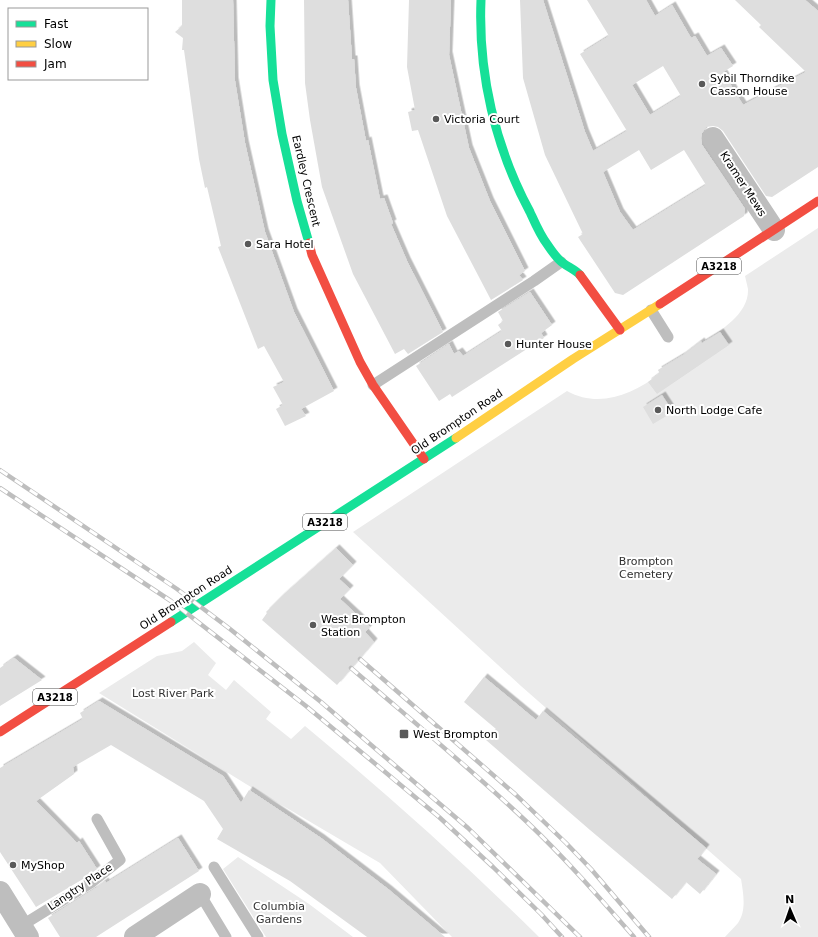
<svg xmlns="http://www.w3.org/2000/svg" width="818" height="937" viewBox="0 0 818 937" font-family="'DejaVu Sans',sans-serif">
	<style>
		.green { fill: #ebebeb }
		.building { fill: #dedede; fill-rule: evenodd; filter: url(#shadow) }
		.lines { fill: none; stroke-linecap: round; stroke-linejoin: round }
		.lane { stroke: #bebebe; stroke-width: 11 }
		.street { stroke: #bebebe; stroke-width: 22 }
		.fast { stroke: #16e098; stroke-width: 9 }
		.slow { stroke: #ffcf43; stroke-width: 9 }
		.jam { stroke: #f24e42; stroke-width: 9 }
		.rail-casing { stroke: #bebebe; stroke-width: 4.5 }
		.rail { stroke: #fff; stroke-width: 3; stroke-dasharray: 9; stroke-linecap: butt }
		.poi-dot { fill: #595959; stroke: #fff; stroke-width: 1.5 }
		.labels { text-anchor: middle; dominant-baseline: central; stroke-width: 4; stroke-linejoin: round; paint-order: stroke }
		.shield { fill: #fff; stroke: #4c4c4c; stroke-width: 1 }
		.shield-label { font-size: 10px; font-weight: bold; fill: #000 }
		.poi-label { font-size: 11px; fill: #000; stroke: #fff; text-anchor: start }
		.street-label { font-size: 11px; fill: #000; stroke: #fff }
		.park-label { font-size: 11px; fill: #313131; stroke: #fff }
	</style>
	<defs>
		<filter id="shadow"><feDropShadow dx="3.5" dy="-3.5" stdDeviation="0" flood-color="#0004"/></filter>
	</defs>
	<rect width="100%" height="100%" fill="#fff"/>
	<path class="green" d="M818 228V937H725C729 932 734 928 738 923 747 910 743 892 741 879L521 686 353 532 567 391C600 409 632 394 660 374L658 370 683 355 701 341 704 342C721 330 749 314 748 289 747 285 746 280 745 276Z
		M194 642 216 663 208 675 226 690 234 680 271 712 266 719 291 739 305 726C386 793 464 863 539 937H452L380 863 246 784 99 693 157 656 182 651Z
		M238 857 309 904 353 937H266L223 869Z"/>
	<path class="building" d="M182 0H233L235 81 245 143 265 232 294 312 334 391 301 409 306 416 285 426 276 409 283 405 273 387 284 382 264 346 258 349 218 247 221 246 207 187 205 188 199 159 184 50H182L183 38 175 32 182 26Z
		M304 0H348L352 59H354L356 88 366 141 368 140 380 199 384 198 393 223 391 224 407 261 443 332 408 354 404 349 395 354 353 274 322 187 310 120 305 83Z
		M409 0H451L449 55 469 148 490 201 525 271 519 275 523 280 491 300 447 216 418 130 412 131 408 112 415 110 407 67Z
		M520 0H543L585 132 593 151 627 131 580 54 609 36 587 0H646L655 16 672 5 691 38 695 36 707 56 721 48 733 66 723 72 743 105 806 72 759 27 761 25 735 0H805L818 11V167L772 197 766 196 723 131 718 127 713 126 706 127 702 133 701 138 702 145 745 209 744 216 623 295 615 293 578 237 583 234 545 155 523 78ZM663 66 681 96 650 115 632 85ZM639 150 651 170 684 150 706 185 633 230 620 212 603 172Z
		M530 292 552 325 541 333 544 338 452 397 450 394 439 401 416 366 449 344 454 354 459 351 463 356 502 331 498 325 503 321 498 312Z
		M720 332 729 345 657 394 648 382 660 373 658 370 683 355 701 341 702 343Z
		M662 395 673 412 653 424 643 407Z
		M336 548 353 565 339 579 350 589 340 599 370 627 365 632 374 642 337 685 262 620 267 613 266 612 282 596Z
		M14 658 42 680 0 706V668Z
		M484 677 536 720 543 711 706 848 697 859 716 874 700 894 686 882 672 899 590 830 486 740 496 729 464 702Z
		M99 701 223 776 241 803 249 790 321 838 388 889 445 937H367L290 881 217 839 223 829 204 801 111 745 73 767 74 774 36 801 77 843 79 841 97 869 88 876 36 907 0 852V768L83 719 80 713Z
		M178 838 199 871 96 937H60L48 918 96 888 105 881 106 883Z"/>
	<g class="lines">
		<path class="lane" d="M651 310 668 337
			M373 385 534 281 561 262
			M214 867 258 937
			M200 894 226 937
			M21 926 92 882 120 860 97 819"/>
		<path class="street" d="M713 138 774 230
			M0 892 28 937
			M135 937 200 894"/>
		<path class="fast" d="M271 0 270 26 273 80 282 134 297 201 309 243
			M481 0C478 73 495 147 530 212 535 223 540 235 547 244 551 250 557 259 563 263 568 267 576 270 580 275
			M171 622 456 438"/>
		<path class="slow" d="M456 438 573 359 660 304"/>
		<path class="jam" d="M309 243 312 255 360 362 373 385 424 459
			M580 275 620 330
			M660 304 818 201
			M0 732 171 622"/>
		<g class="rail-casing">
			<path id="rail" d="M0 470 177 589 230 629 321 702 468 828 580 937
				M0 488 171 601 306 706 439 817 493 867 541 914 562 937
				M360 659 515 794 566 843 591 869 649 937
				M351 668C410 719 470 768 527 822 565 858 599 897 634 937"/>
		</g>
		<use href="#rail" class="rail"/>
	</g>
	<g class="poi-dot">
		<circle cx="702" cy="84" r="4"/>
		<circle cx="436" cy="119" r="4"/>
		<circle cx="248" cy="244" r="4"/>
		<circle cx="508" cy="344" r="4"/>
		<circle cx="658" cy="410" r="4"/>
		<circle cx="313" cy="625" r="4"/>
		<rect x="399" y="729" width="10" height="10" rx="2"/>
		<circle cx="13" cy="865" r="4"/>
	</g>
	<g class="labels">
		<g class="shield">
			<rect x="697" y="258" width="44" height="16" rx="3"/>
			<rect x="303" y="514" width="44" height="16" rx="3"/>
			<rect x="33" y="689" width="44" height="16" rx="3"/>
		</g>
		<g class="shield-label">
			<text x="719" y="266">A3218</text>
			<text x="325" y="522">A3218</text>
			<text x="55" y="697">A3218</text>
		</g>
		<g class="poi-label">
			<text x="710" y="78">Sybil Thorndike<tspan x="710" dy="13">Casson House</tspan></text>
			<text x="444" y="119">Victoria Court</text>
			<text x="256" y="244">Sara Hotel</text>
			<text x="516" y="344">Hunter House</text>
			<text x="666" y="410">North Lodge Cafe</text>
			<text x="321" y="619">West Brompton<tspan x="321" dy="13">Station</tspan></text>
			<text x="413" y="734">West Brompton</text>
			<text x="21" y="865">MyShop</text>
		</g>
		<g class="street-label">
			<text transform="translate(306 181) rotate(77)">Eardley Crescent</text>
			<text transform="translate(743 184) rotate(57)">Kramer Mews</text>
			<text transform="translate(457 422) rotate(-34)">Old Brompton Road</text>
			<text transform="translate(186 598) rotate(-33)">Old Brompton Road</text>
			<text transform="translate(80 887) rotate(-34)">Langtry Place</text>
		</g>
		<g class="park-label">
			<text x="646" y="561">Brompton<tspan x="646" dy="13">Cemetery</tspan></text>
			<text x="173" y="693">Lost River Park</text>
			<text x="279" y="906">Columbia<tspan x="279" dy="13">Gardens</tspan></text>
		</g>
	</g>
	<rect x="8" y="8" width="140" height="72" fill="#ffffff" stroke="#999999"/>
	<rect x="16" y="21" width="20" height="6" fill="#16e098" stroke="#999999"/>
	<text x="44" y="28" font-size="12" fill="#000000">Fast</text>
	<rect x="16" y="41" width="20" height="6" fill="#ffcf43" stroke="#999999"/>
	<text x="44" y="48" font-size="12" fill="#000000">Slow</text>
	<rect x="16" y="61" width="20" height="6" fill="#f24e42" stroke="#999999"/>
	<text x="44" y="68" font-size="12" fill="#000000">Jam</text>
	<g transform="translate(790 909) rotate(358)" stroke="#ffffff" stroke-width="3" paint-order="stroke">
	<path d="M0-3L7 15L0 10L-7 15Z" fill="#000000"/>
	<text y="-6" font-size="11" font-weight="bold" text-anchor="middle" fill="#000000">N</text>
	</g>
</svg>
